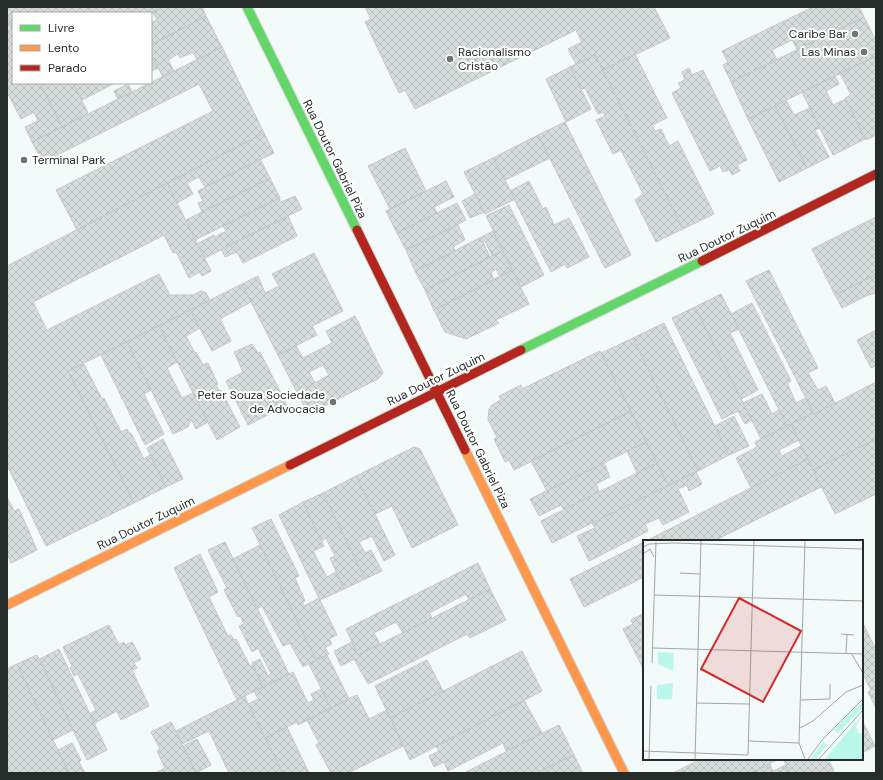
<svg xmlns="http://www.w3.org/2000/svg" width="883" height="780" viewBox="0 0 883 780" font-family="'DM Sans',sans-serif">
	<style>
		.building { fill: url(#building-cross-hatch); stroke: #c2cac8; fill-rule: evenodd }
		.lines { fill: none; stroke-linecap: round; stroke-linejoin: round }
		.fast-casing { stroke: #d0d7d6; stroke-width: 11 }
		.slow-casing { stroke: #d0d7d6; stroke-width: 11 }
		.jam-casing { stroke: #d0d7d6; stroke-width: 11 }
		.fast { stroke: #63d668; stroke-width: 9 }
		.slow { stroke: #ff974d; stroke-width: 9 }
		.jam { stroke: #b3261e; stroke-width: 9 }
		.poi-dot { fill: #6d7472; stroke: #fff; stroke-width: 1.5 }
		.labels { text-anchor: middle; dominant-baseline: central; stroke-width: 4; stroke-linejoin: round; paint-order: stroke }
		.poi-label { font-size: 12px; fill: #262c2a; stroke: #fff; text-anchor: end }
		.street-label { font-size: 12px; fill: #262c2a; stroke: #fff }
		.inset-road { fill: none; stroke: #a0a8a6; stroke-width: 1 }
		.view { fill: #d62828; fill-opacity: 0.15; stroke: #d62828; stroke-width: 2 }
		.inset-edge { fill: none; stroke: #262c2a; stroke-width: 2 }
	</style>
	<defs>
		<pattern id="building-cross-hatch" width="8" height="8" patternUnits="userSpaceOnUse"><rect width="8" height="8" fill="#d6dddc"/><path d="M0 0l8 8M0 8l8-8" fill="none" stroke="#b8bebd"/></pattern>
	</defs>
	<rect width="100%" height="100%" fill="#f2fbf9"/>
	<path class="building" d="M7 7H35L38 13H13V28L7 17Z
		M35 7H89L92 13H38Z
		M89 7H128L131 13H92Z
		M128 7H163L151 13H131Z
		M163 7H202L206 16 151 45V23L157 20 153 12Z
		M365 7H654L670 38 603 70 595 55 576 64 568 49 582 42 576 30 415 109 405 90 399 93 365 22 371 19Z
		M813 7H859L864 17 797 49 792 40 772 50 777 60 731 82 723 65 728 62 722 51Z
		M206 16 222 47 197 60 193 52 180 58 178 54 168 60 174 71 163 77 151 54V45Z
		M7 17 13 28V83H20V84L23 83H40L62 127 32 142 25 127 38 121 34 112 21 119 7 92Z
		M864 17 876 41V56L748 119 731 82Z
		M222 47 264 133 77 230 56 190 213 111 199 84 43 162 32 142Z
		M151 54 158 68 151 71Z
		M635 54 667 118 652 125 655 131 661 129 669 146 678 141 714 214 683 229 603 70Z
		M595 55 683 229 656 242 635 200 643 194 621 150 613 154 596 120 605 116 603 112 598 114 585 88 581 89 570 67Z
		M876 56V135L866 140 845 98 851 95 840 73Z
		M570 67 591 109 566 122 546 79Z
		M689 68 692 75 703 70 747 160 737 165 740 171 732 175 729 170 723 172 720 166 710 171 672 93 681 88 678 83 685 80 682 72Z
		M835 76 839 84 826 91 833 105 846 99 865 139 833 155 802 92Z
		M40 83H73L88 113 62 127Z
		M73 83H115L82 100Z
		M128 84 132 92 118 99 114 91Z
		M786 100 794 115 810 108 820 128 815 130 829 157 807 168 775 106Z
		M775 106 807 168 779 182 748 119Z
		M565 122 631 255 605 268 538 135Z
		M264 133 274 153 205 187 199 177 187 183 193 194 177 203 167 183Z
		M538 135 550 158 505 180 493 158Z
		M405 148 426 191 390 209 368 166Z
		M493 158 515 199 485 214 464 172Z
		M260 159 270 178 202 212 198 203 203 201 198 191Z
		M270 178 280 198 195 240 186 220Z
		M446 181 454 197 434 207 437 213 397 233 386 211Z
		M529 181 543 209 546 207 554 225 569 218 589 257 567 268 565 264 551 272 510 191Z
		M167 183 211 271 202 276 200 272 189 278 176 252 173 253 164 235 33 302 47 330 159 274 170 295H193L201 291 206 293 210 300 68 371 134 503 46 546 7 465V266Z
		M475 194 484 212 470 218 462 201Z
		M295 196 302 209 205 258 197 244 214 235 215 237 226 231 223 226 279 198 281 202Z
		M457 203 466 220 406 250 397 233Z
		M509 205 544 275 521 287 486 216Z
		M288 216 297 236 243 263 237 252 225 257 221 249Z
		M876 217V274L835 295 812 249Z
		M458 225 465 240 454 246 455 251 415 271 406 250Z
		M493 231 502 251 492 256 485 241 483 242 490 257 425 290 415 271Z
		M502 251 512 270 500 277 496 269 491 272 494 280 434 310 425 290Z
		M314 253 343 311 312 326 317 335 278 355 242 284 258 276 265 293 279 286 272 274Z
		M512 270 529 304 496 320 499 323 466 339 445 332 434 310Z
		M769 270 818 368 808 373 818 390 826 386 835 403 814 414 746 281Z
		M876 274V293L868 295 842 308 835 295Z
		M242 284 251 302 220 319 231 341 212 351 190 310Z
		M721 294 739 329 730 333 758 390 741 399 695 307Z
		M752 303 791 381 787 383 796 403 806 398 813 413 787 426 731 314Z
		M695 307 752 420 745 424 738 411 722 419 672 318Z
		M190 310 200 328 186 336 195 353 196 352 203 365 208 363 218 384 216 385 219 391 221 390 240 427 217 440 159 326Z
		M355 316 383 373 378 379 308 414 278 355 296 346 303 358 332 343 326 331ZM323 365 329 375 315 383 309 372Z
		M664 323 729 455 698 471 633 338Z
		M159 326 177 362 167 368 182 398 193 393 208 422 196 429 191 419 188 427 173 434 127 342Z
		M876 330V366L871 368 857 340Z
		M633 338 698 471 668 485 601 353Z
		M127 342 151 390 144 394 164 434 145 445 101 355Z
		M252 344 258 353 260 352 287 405 248 425 226 381 243 372 234 352Z
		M600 351 631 411 514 470 509 460 505 462 494 439 497 437 488 420 489 409 492 405 501 400 499 396 521 385 522 389Z
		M84 364 102 399 104 398 121 432 127 429 129 433H131L144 459 150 455 166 487 134 503 68 371Z
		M876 382V439L813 470 791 424 813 413 814 414Z
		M762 394 772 414 779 410 787 426 761 439 743 403Z
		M631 411 646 442 547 491 531 461Z
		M734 416 749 446 729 455 715 426Z
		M791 424 799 440 779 450 782 456 801 446 808 459 751 488 736 458 757 447 755 442Z
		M163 439 183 479 166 487 147 448Z
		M876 439V494L835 514 813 470Z
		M646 442 657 463 637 473 627 451Z
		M414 447 420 449 458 525 412 548 392 506 375 514 356 476Z
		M808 459 821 487 714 541H646Z
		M604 463 610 477 596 484 599 492 564 510 561 505 539 516 530 499Z
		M657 463 668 485 552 543 541 521Z
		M696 472 702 484 689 491 687 485 678 489 689 512 663 525 659 518 645 524 648 531 589 561 577 536 595 528 592 523Z
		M356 476 395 555 384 561 372 536 359 542 365 553 371 550 382 571 365 579 323 493Z
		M323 493 365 579 344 589 330 558 335 556 326 538 321 541 303 502Z
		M7 497 14 511 19 509 37 550 11 563 7 554Z
		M303 502 324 546 313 551 327 577 336 572 344 589 320 600 279 515Z
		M271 519 299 576 295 578 305 601 302 603 304 606 319 598 337 635 329 639 332 644 325 648 329 654 316 660 252 528Z
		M225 542 289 674 263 687 252 663 260 659 268 676 271 674 258 648 252 652 239 626 244 624 240 616 238 617 224 590 227 588 208 550Z
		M644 542V577L584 607 570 579Z
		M260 545 316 660 303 667 290 643 283 646 262 606 257 609 233 559Z
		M200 554 218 592 209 597 228 636 231 635 234 640 236 639 250 666 253 665 263 687 237 700 174 568Z
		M478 563 490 589 469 600 466 594 429 613 432 618 403 633 396 622 374 633 380 644 358 655 346 629Z
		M490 589 506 620 470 638 467 634 368 684 354 659 341 666 334 651 352 642 358 655Z
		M644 613V670L623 629 633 624 631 620Z
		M862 621 876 650V708L868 692 871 690 862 673Z
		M109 625 119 645 124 642 125 645 132 642 135 647 141 659 134 663 137 668 132 670 149 706 121 720 117 711 95 723 90 714 96 710 78 674 74 676 70 668 72 666 63 647Z
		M59 649 107 750 87 760 40 659Z
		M522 651 542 691 410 760 390 718Z
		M37 655 73 730 53 740 17 664Z
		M327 655 349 699 331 708 309 664Z
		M427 660 443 691 390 718 375 686Z
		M17 664 53 740 69 773H7V669Z
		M293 672 308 703 314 700 311 694 321 689 331 708 298 725 297 722 265 738 248 704 258 699 254 691Z
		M357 695 369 719 387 710 403 746 348 773H331L316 745 319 743 307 720Z
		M245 696 248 704 283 773H229L209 731 182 744 176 731Z
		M524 700 542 733 506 751 503 743 448 771 444 762 434 767 429 756 439 751 436 746Z
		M862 720 875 746 862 753Z
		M171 722 176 731 196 773H155L165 768 157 751 160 749 151 732Z
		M559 725 574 755 537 773H464Z
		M287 727 309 773H283L265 738Z
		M197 739 211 765 196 773 183 746Z
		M72 743 81 760 79 762 85 773H69L58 750Z
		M574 755 583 773H544L542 770Z
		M701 759H779L751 773H673Z
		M783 759H828L834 771 830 773H790Z
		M770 764 773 771 786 765 790 773H751Z"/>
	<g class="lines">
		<g class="fast-casing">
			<path id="fast" d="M247 7 357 230
				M521 350 702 261"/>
		</g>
		<g class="slow-casing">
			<path id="slow" d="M465 450 624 773
				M7 605 290 465"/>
		</g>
		<g class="jam-casing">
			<path id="jam" d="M357 230 465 450
				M702 261 876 174
				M290 465 521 350"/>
		</g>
		<use href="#fast" class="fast"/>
		<use href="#slow" class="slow"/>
		<use href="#jam" class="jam"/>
	</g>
	<g class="poi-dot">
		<circle cx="855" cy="34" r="4"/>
		<circle cx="864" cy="52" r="4"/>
		<circle cx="450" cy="59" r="4"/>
		<circle cx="24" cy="160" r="4"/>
		<circle cx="333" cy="402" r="4"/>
	</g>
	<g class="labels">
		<g class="poi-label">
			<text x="847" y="34">Caribe Bar</text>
			<text x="458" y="52" text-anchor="start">Racionalismo<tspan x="458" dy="14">Cristão</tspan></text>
			<text x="856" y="52">Las Minas</text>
			<text x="32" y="160" text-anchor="start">Terminal Park</text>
			<text x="325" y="395">Peter Souza Sociedade<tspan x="325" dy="14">de Advocacia</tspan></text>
		</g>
		<g class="street-label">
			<text transform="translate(335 159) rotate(64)">Rua Doutor Gabriel Piza</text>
			<text transform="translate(727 236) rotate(-26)">Rua Doutor Zuquim</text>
			<text transform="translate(436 379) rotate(-26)">Rua Doutor Zuquim</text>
			<text transform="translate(478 449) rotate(64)">Rua Doutor Gabriel Piza</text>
			<text transform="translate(146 523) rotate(-26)">Rua Doutor Zuquim</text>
		</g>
	</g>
	<g transform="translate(643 540)">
		<rect width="220" height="220" fill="#f2fbf9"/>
		<path d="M220 161V167L195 193 191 190Z" fill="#b8f7ea"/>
		<path d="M220 174 212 188 215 189 214 192 218 194 220 192V219H182Z" fill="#b8f7ea"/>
		<path d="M15 112 31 113 30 131 15 124ZM30 143 29 159H14V145ZM180 202 184 205 174 218 168 219Z" fill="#b8f7ea"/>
		<path class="inset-road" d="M0 7 6 4 30 3 220 9M0 14 7 9 11 17M37 33 57 34M11 55 220 61M198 94 211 95M10 108 220 114M203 113 204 95M208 113 220 133M9 123 13 2M158 160 187 159V144M53 163 106 164M157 188 170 181 203 152 220 145M105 201 156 203M0 211 105 215 111 1M6 219 8 146M52 219 58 1M162 219 156 203 162 1M165 219 180 199 220 159M176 219 220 170"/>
		<path class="view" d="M96 58 158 91 120 162 58 129Z"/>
		<rect width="220" height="220" class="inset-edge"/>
	</g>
	<rect width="883" height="780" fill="none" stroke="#262c2a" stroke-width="16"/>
	<rect x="12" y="12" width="140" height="72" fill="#ffffff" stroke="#a8abaa"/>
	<rect x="20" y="25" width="20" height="6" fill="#63d668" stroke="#a8abaa"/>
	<text x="48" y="32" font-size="12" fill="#262c2a">Livre</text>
	<rect x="20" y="45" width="20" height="6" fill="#ff974d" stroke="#a8abaa"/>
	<text x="48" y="52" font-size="12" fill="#262c2a">Lento</text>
	<rect x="20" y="65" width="20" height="6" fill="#b3261e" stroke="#a8abaa"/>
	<text x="48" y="72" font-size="12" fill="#262c2a">Parado</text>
</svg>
